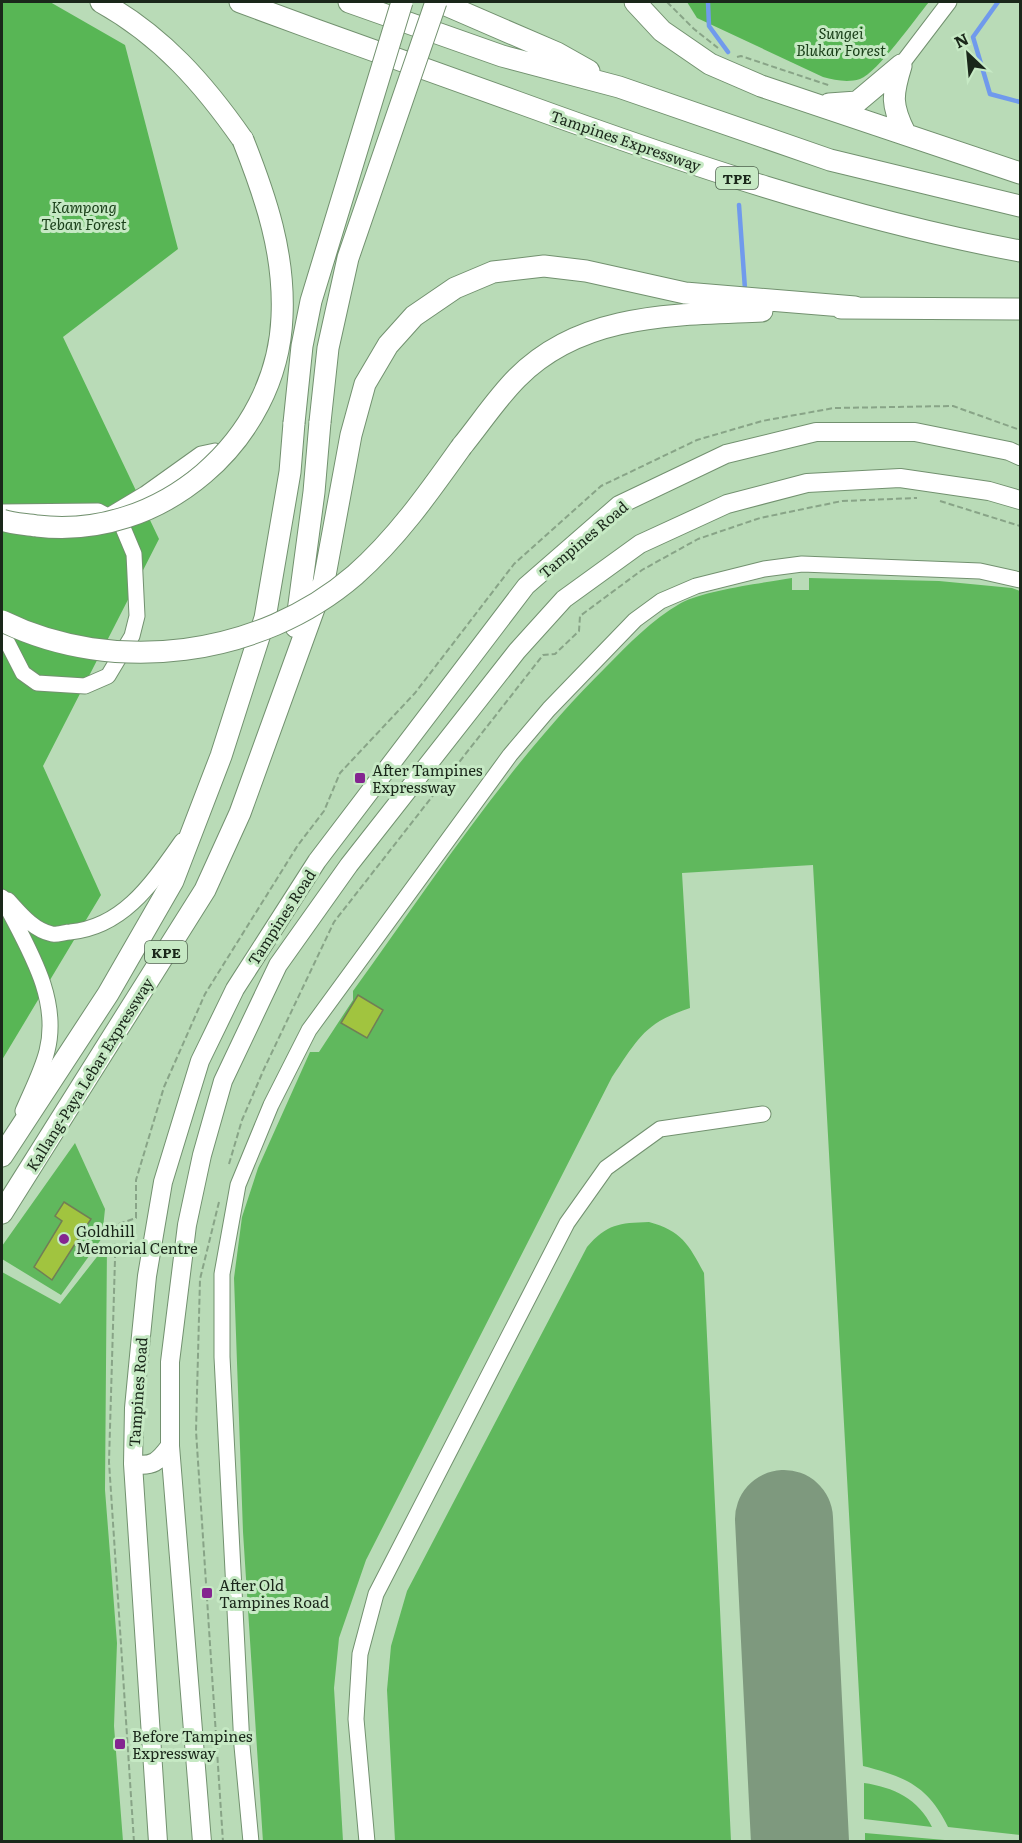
<svg xmlns="http://www.w3.org/2000/svg" width="1022" height="1843" viewBox="0 0 1022 1843" font-family="Literata,serif">
	<style>
		.green { fill: #60b85d }
		.forest { fill: #58b655 }
		.lines { fill: none; stroke-linecap: round; stroke-linejoin: round }
		.stream { stroke: #709aec; stroke-width: 4.5 }
		.runway { stroke: #7e997e; stroke-width: 98 }
		.building { fill: #a1c43f; stroke: #717e56; stroke-width: 1.5 }
		.minor-casing { stroke: #72916f; stroke-width: 17 }
		.major-casing { stroke: #72916f; stroke-width: 20 }
		.highway-casing { stroke: #72916f; stroke-width: 23 }
		.path { stroke: #88a487; stroke-width: 2; stroke-dasharray: 6 3; stroke-linecap: butt }
		.minor { stroke: #fff; stroke-width: 15 }
		.major { stroke: #fff; stroke-width: 18 }
		.highway { stroke: #fff; stroke-width: 21 }
		.highway-bridge-casing { stroke: #72916f; stroke-width: 23; stroke-linecap: butt }
		.highway-bridge { stroke: #fff; stroke-width: 21 }
		.poi-dot { fill: #842590; stroke: #c6e9c4; stroke-width: 2 }
		.labels { text-anchor: middle; dominant-baseline: central; stroke-width: 6; stroke-linejoin: round; paint-order: stroke }
		.shield { fill: #c6e9c4; stroke: #4e614d; stroke-width: 1.5 }
		.shield-label { font-size: 14px; font-weight: bold; fill: #1a271a }
		.park-label { font-size: 15px; font-style: italic; fill: #1b401a; stroke: #c6e9c4 }
		.street-label { font-size: 15px; fill: #1a271a; stroke: #c6e9c4 }
		.poi-label { font-size: 15px; fill: #1a271a; stroke: #c6e9c4; text-anchor: start }
	</style>
	<rect width="100%" height="100%" fill="#b9dbb7"/>
	<path class="green" d="M792 578V590H809V578L939 581 1012 588 1020 591V1835L948 1827C928 1786 906 1777 863 1766L813 865 682 873 690 1008C644 1023 638 1039 612 1077L366 1560 339 1638 334 1688 343 1841 263 1842 243 1532 234 1278 242 1217 258 1168 310 1052H319L353 1000V991C433 880 508 764 605 668 629 644 651 620 681 603 706 590 763 583 792 578Z
		M75 1143 105 1209 102 1238 61 1295 2 1259V1246Z
		M649 1222C682 1231 689 1245 704 1273L731 1841H395L387 1690 391 1646 407 1591 587 1247C607 1224 619 1223 649 1222Z
		M107 1244 105 1490 117 1643 114 1726 123 1841H2V1272L60 1304Z
		M864 1783C893 1787 919 1799 932 1827L864 1819Z
		M865 1833 956 1841H865Z"/>
	<path class="forest" d="M2 2H50L125 45 178 249 63 337 159 539 43 766 101 895 2 1060Z
		M687 2H929C915 19 878 72 860 79 847 83 835 80 823 77L697 18Z"/>
	<g class="lines">
		<path class="stream" d="M708 2 709 26 728 52
			M998 2 973 37 990 94 1020 102
			M739 205 745 289"/>
		<path class="runway" d="M784 1519 800 1842"/>
	</g>
	<path class="building" d="M358 995 383 1010 367 1038 341 1023Z
		M64 1202 91 1219 52 1280 34 1267 62 1221 55 1216Z"/>
	<g class="lines">
		<g class="minor-casing">
			<path id="minor" d="M901 65 949 2
				M2 512 98 511 121 523 134 554 137 616 132 636 108 676 85 686 37 683 23 673 2 632
				M110 515 145 494 201 454 215 451 225 456
				M2 897C25 944 61 996 47 1051 42 1071 31 1092 23 1111
				M8 900C20 913 33 930 52 934 57 935 65 932 70 932 124 927 153 882 182 841
				M251 1842 242 1746 222 1357V1274L238 1185 271 1105 309 1030 510 755 549 709 635 620 661 601 696 586 764 569 802 564 980 571 1020 580
				M367 1842 356 1719 360 1654 376 1594 567 1223 606 1168 660 1129 763 1114"/>
		</g>
		<g class="major-casing">
			<path id="major" d="M133 1464C153 1467 158 1462 170 1446
				M158 1842 133 1464 134 1408 139 1356 147 1276 163 1182 200 1061 235 989 317 861 526 586 619 505 726 454 816 432H915L1009 451 1020 456
				M202 1842 170 1446V1362L187 1225 202 1155 223 1081 278 965 349 865 517 651 564 599 640 544 727 504 807 483 900 478 989 491 1020 500"/>
		</g>
		<g class="highway-casing">
			<path id="highway" d="M101 2C162 36 204 84 243 140
				M240 2C332 36 424 69 517 102 682 162 848 219 1020 251
				M349 2 502 56 619 87 830 160 1020 206
				M439 2 557 53 589 71
				M635 2 662 31 710 64 761 86 1020 173
				M901 66C892 95 891 105 905 133
				M829 104 857 102 901 65
				M841 308 1020 309
				M462 446C480 424 497 398 517 378 582 312 676 315 762 311
				M296 627 314 492 320 422
				M2 1156 108 994 173 881 221 756 265 618 290 472 294 423
				M2 1213 205 890 240 813 324 581 351 435 365 384 388 345 414 316 455 288 493 272 544 266 586 271 685 293 855 307"/>
		</g>
		<path class="path" d="M667 2 694 29 718 48
			M737 57 741 56 831 86
			M940 501 1020 526
			M229 1164 242 1120 264 1069 334 922 543 655 555 654 579 631 580 616 642 570 698 539 760 518 842 501 917 498
			M219 1202 200 1279 196 1431 223 1842
			M134 1842 109 1462 116 1225 136 1218V1180L164 1087 205 994 298 845 324 811 340 773 415 693 514 564 601 486 697 440 762 421 834 408 953 406 1020 430"/>
		<use href="#minor" class="minor"/>
		<use href="#major" class="major"/>
		<use href="#highway" class="highway"/>
		<g class="highway-bridge-casing">
			<path id="highway-bridge" d="M320 422 328 348 348 258 436 2
				M294 423 302 346 311 301 402 2
				M2 520C13 524 25 524 37 526 160 541 277 441 282 317 285 254 266 198 243 140
				M2 621C114 676 260 657 355 575 397 538 430 491 462 446"/>
		</g>
		<use href="#highway-bridge" class="highway-bridge"/>
	</g>
	<g class="poi-dot">
		<rect x="354" y="772" width="12" height="12" rx="3"/>
		<circle cx="64" cy="1239" r="6"/>
		<rect x="201" y="1587" width="12" height="12" rx="3"/>
		<rect x="114" y="1738" width="12" height="12" rx="3"/>
	</g>
	<g class="labels">
		<g class="shield">
			<rect x="716" y="167" width="42" height="22" rx="4.5"/>
			<rect x="145" y="941" width="42" height="22" rx="4.5"/>
		</g>
		<g class="shield-label">
			<text x="737" y="178">TPE</text>
			<text x="166" y="952">KPE</text>
		</g>
		<g class="park-label">
			<text x="841" y="32">Sungei<tspan x="841" dy="17">Blukar Forest</tspan></text>
			<text x="84" y="206">Kampong<tspan x="84" dy="17">Teban Forest</tspan></text>
		</g>
		<g class="street-label">
			<text transform="translate(626 140) rotate(19)">Tampines Expressway</text>
			<text transform="translate(583 539) rotate(-40)">Tampines Road</text>
			<text transform="translate(281 917) rotate(-57)">Tampines Road</text>
			<text transform="translate(89 1074) rotate(-58)">Kallang-Paya Lebar Expressway</text>
			<text transform="translate(137 1392) rotate(-86)">Tampines Road</text>
		</g>
		<g class="poi-label">
			<text x="372" y="769">After Tampines<tspan x="372" dy="17">Expressway</tspan></text>
			<text x="76" y="1230">Goldhill<tspan x="76" dy="17">Memorial Centre</tspan></text>
			<text x="219" y="1584">After Old<tspan x="219" dy="17">Tampines Road</tspan></text>
			<text x="132" y="1735">Before Tampines<tspan x="132" dy="17">Expressway</tspan></text>
		</g>
	</g>
	<rect width="1022" height="1843" fill="none" stroke="#1a271a" stroke-width="6"/>
	<g transform="translate(968 54) rotate(334)" stroke="#c6e9c4" stroke-width="4.5" paint-order="stroke">
	<path d="M0-4.5L10 22L0 15L-10 22Z" fill="#1a271a"/>
	<text y="-9" font-size="16" font-weight="bold" text-anchor="middle" fill="#1a271a">N</text>
	</g>
</svg>
